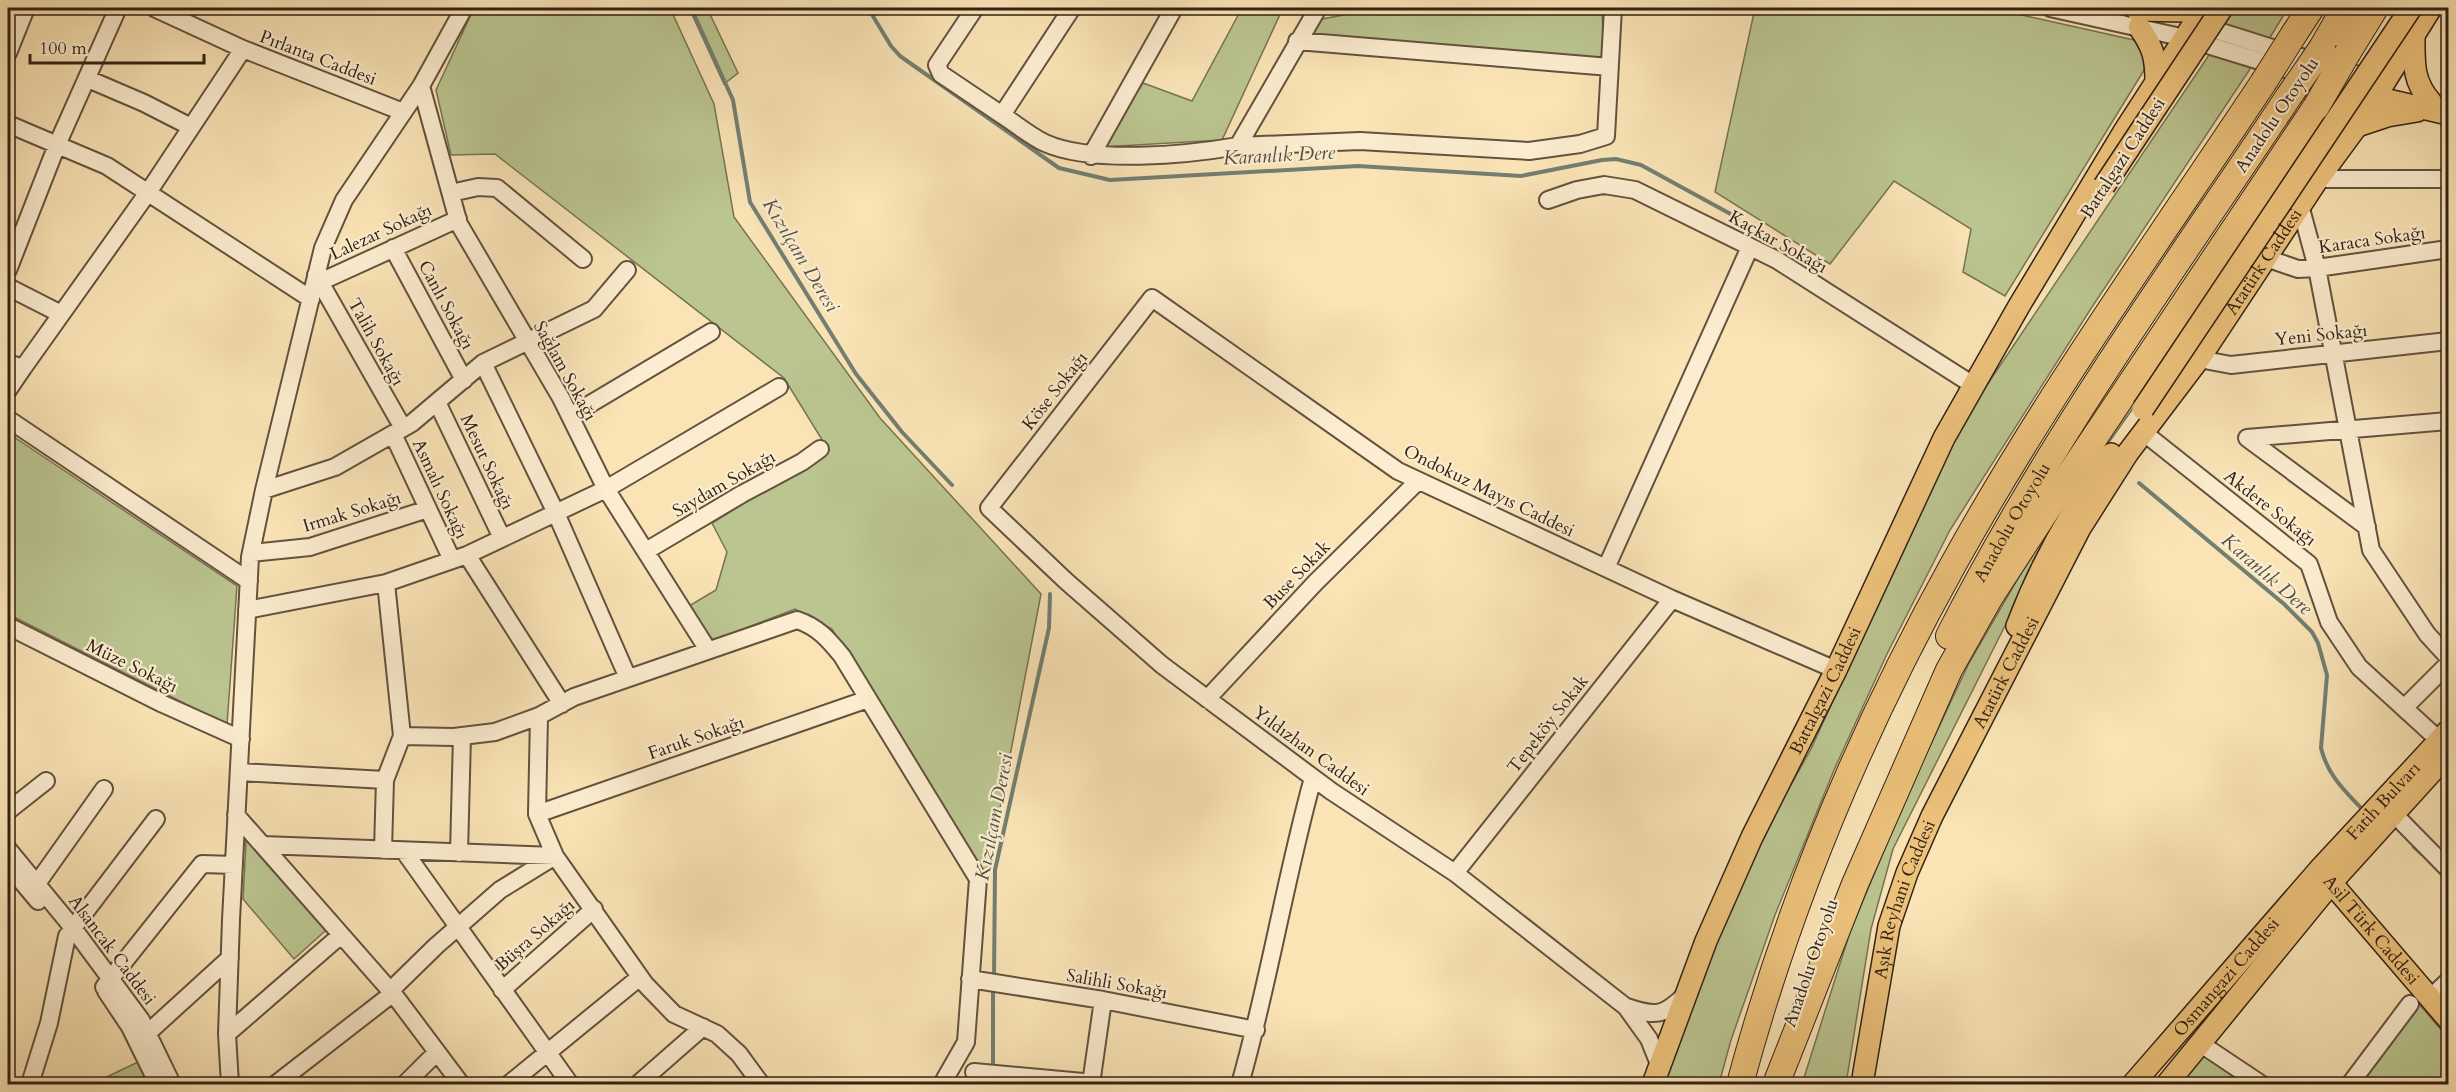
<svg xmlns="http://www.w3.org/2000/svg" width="2456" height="1092" viewBox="0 0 2456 1092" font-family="Cardo,serif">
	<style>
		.green { fill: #bbc590; stroke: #767353; stroke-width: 1.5 }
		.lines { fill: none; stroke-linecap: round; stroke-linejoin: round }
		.stream { stroke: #727f73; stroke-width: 4 }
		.minor-casing { stroke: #63523e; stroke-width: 20 }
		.major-casing { stroke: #312116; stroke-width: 24 }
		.highway-casing { stroke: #312116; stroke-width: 28 }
		.minor { stroke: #fcedd0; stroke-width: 16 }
		.major { stroke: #edc27b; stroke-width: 21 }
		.highway { stroke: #edc27b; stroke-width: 26 }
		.major-bridge-casing { stroke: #312116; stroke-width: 24; stroke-linecap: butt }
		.highway-bridge-casing { stroke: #312116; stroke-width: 28; stroke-linecap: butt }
		.major-bridge { stroke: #edc27b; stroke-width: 21 }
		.highway-bridge { stroke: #edc27b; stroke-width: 26 }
		.labels { text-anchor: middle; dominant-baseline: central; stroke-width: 4.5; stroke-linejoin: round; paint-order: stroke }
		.street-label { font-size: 18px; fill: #312116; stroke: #fcedd0 }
		.water-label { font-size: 20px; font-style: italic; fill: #525044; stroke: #fcedd0 }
	</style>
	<rect width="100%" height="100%" fill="#fae4b6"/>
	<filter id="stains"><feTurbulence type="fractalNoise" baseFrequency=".00333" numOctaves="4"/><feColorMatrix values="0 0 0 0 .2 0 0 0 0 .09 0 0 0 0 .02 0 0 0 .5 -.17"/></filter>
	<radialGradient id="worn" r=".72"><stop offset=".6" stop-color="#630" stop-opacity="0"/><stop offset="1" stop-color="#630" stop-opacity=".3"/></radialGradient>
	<path class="green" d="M474 8H670L714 104 734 217 880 418 1041 594 987 876 832 629 795 609 713 641 689 606 716 590 727 552 712 523 829 451 784 378 495 154 451 155 436 90Z
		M689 8H707L738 73 724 84Z
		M1242 8H1283L1222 140 1101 147 1143 83 1192 101Z
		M1381 8H1602L1604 59 1310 40 1322 19Z
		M1755 8H1990L2134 40 2145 52 2146 67 2005 296 1963 272 1971 229 1894 181 1830 264 1715 192Z
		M2232 8H2288L2269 39 2222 23Z
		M2209 55 2252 66 2092 307 1950 530 1887 654 1834 770 1775 915 1731 1040 1719 1084H1661L1705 965 1758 843 1810 751 1960 425Z
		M2193 308 2201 312 2100 455 2061 514 1893 849 1871 929 1846 1084H1802L1850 932 1908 793 1969 663 2057 511Z
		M8 433 237 586 227 725 8 614Z
		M247 823 334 923 294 959 243 899Z
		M2420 1005 2448 1038V1084H2355Z
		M2205 1053 2250 1084H2179Z
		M140 1061 149 1084H92Z"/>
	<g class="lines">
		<path class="stream" d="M691 8 733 100 750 202 856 374 902 432 952 485
			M868 8 891 46 900 56 1059 168 1110 180 1358 166 1521 176 1602 160 1616 159 1641 165 1738 218
			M2139 483 2284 604 2312 632 2318 643 2327 675 2321 748C2327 774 2344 790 2361 808
			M2414 847 2422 854
			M994 979 995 870 1049 628 1050 594
			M993 1069V986"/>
		<g class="minor-casing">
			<path id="minor" d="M154 8 243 49 403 112
				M975 8 937 65 941 74 1002 115
				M1072 8 1002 115C1016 124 1030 136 1045 143 1092 164 1187 155 1238 146L1318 8
				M2050 8 2185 38 2367 94
				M2199 25 2374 80
				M1297 41 1610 67
				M8 53 26 8
				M88 79 144 103 191 127
				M421 86 459 224 561 398 606 489 779 387
				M8 124 107 166 311 299
				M1238 146 1360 141 1529 151 1580 144 1606 136 1613 8
				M1091 156 1174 8
				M2318 179H2448
				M451 193 478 187 497 188 583 259
				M1548 200 1577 190 1604 185 1635 190 1777 260 1973 385
				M2300 205 2317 268 2371 550 2427 634 2448 657
				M393 248 464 380
				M2266 258 2298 269 2317 268 2448 249
				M8 270 57 145 118 8
				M627 270 594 309 483 363 556 513 628 678
				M316 275 403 428
				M320 282 458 219
				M8 287 61 314
				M2199 359 2231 365 2448 341
				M8 363 23 368 149 191 243 49
				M8 390 23 368
				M437 402 502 538
				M570 416 711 332
				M8 419 249 581
				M2143 432 2309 564 2329 622 2359 667 2440 741
				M393 434 452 560
				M264 490 335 467 412 423 483 363
				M2367 527 2247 438 2448 421
				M646 551 742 494 802 462 820 449
				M251 553 310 547 428 509
				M467 555 606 489 708 650
				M1606 568 1750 247
				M386 583 467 555 562 704
				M247 610 386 583 402 736 385 780
				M8 626 163 704 241 739
				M1207 699 1315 583 1418 481
				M2404 708 2448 664
				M402 736 454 737 495 732 539 716
				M239 772 385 780 383 850
				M8 811 46 781
				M537 814 868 699
				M2394 814 2448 869
				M236 815 395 996 461 1084
				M263 845 555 856 500 890 436 946 390 991
				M8 849 73 928 141 1020 172 1084
				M404 851 570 1084
				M459 853 462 736
				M8 865 38 901
				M1455 873 1672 599
				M31 892 104 789
				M970 979 1103 1000 1256 1030
				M104 987 202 864 234 865
				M502 990 594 909
				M106 991 130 1027 158 1084
				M2430 998 2448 981
				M1627 1007C1656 1017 1664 1016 1686 994
				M227 1034 341 935
				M141 1039 230 958
				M2201 1044 2261 1084
				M1659 1064 1649 1039 1626 1007 1455 873 1331 791 1162 665 1066 581 989 508 1152 298 1398 471 1672 599 1836 670
				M974 1072 1083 1082 1086 1084
				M30 1084 49 1023 67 936 156 819
				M230 1084 227 1034 231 920 250 557 264 490 323 248 344 200 421 86 464 8
				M276 1084 392 994
				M405 1084 437 1052
				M509 1084 640 977
				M638 1084 703 1027
				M761 1084 739 1054 717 1034 674 1014 645 984 555 856 537 814 539 716 574 697 797 620C818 627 828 639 842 656L978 879 966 1042 942 1084
				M1091 1084 1103 1000
				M1240 1084C1269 983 1285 879 1313 778
				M2350 1084 2410 1004"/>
		</g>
		<g class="major-casing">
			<g id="major">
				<path d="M2137 10 2183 11 2196 8"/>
				<path d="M2139 27C2153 47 2156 57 2156 82"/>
				<path d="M2414 35C2414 61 2412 81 2431 102"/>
				<path d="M2375 97 2448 114"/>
				<path d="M2357 126 2387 116 2417 111"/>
				<path d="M2017 626C2040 565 2073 507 2111 454"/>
				<path id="s1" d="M2322 872 2448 1019"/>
				<path id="s2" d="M1653 1084 1706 941 1752 837 1836 670 1944 438 2019 306 2125 130 2204 8"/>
				<path id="s3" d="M1862 1084 1889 926 1907 873 1932 816 2080 528 2127 454 2199 359 2318 179 2357 126 2431 8"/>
				<path id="s4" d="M2133 1084 2319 870 2448 731"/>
				<path d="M2167 1084 2332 882 2448 754"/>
			</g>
		</g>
		<g class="highway-casing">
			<g id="highway">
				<path d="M2294 34 2311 8"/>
				<path d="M2322 48 2345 8"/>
				<path d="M2348 52 2375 8"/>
				<path id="s5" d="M1949 636C2045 447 2171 273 2289 96"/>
				<path d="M1740 1084C1789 902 1862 728 1954 563 2046 397 2158 241 2263 83"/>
				<path d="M1776 1084 1855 884 1949 670 1990 597 2064 483 2316 107"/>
			</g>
		</g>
		<use href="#minor" class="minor"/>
		<use href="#major" class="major"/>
		<use href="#highway" class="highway"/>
		<g class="major-bridge-casing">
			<path id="major-bridge" d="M2104 186 2222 8
				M2143 409 2411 8"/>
		</g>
		<g class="highway-bridge-casing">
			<path id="highway-bridge" d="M2263 83 2294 34
				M2289 96 2322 48
				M2316 107 2348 52"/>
		</g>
		<use href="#major-bridge" class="major-bridge"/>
		<use href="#highway-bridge" class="highway-bridge"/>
	</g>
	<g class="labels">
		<g class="street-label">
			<text transform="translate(318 58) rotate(21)">Pırlanta Caddesi</text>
			<text transform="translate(2277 115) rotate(-56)">Anadolu Otoyolu</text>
			<text transform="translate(2123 158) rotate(-57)">Battalgazi Caddesi</text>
			<text transform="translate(381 232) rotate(-25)">Lalezar Sokağı</text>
			<text transform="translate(2372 240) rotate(-8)">Karaca Sokağı</text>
			<text transform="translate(1778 242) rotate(29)">Kaçkar Sokağı</text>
			<text stroke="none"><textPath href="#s3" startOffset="926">Atatürk Caddesi</textPath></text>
			<text transform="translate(446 305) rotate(62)">Canlı Sokağı</text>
			<text transform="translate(2321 335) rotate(-6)">Yeni Sokağı</text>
			<text transform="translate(376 342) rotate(61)">Talih Sokağı</text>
			<text transform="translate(565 371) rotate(61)">Sağlam Sokağı</text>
			<text transform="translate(1055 391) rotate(-52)">Köse Sokağı</text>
			<text transform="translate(487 462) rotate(65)">Mesut Sokağı</text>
			<text transform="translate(724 484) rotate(-30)">Saydam Sokağı</text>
			<text transform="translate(440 489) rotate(65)">Asmalı Sokağı</text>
			<text transform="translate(1489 491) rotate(26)">Ondokuz Mayıs Caddesi</text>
			<text transform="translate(2270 508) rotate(38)">Akdere Sokağı</text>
			<text transform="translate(352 512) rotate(-17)">Irmak Sokağı</text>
			<text stroke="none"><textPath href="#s5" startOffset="130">Anadolu Otoyolu</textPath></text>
			<text transform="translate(1297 575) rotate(-46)">Buse Sokak</text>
			<text stroke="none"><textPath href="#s3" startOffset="440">Atatürk Caddesi</textPath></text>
			<text transform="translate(132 666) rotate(26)">Müze Sokağı</text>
			<text stroke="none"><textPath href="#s2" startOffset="430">Battalgazi Caddesi</textPath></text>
			<text transform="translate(1548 724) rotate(-52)">Tepeköy Sokak</text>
			<text transform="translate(696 738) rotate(-19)">Faruk Sokağı</text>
			<text transform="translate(1311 751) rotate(36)">Yıldızhan Caddesi</text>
			<text stroke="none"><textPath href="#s4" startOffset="378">Fatih Bulvarı</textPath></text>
			<text stroke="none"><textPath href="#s3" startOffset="190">Aşık Reyhani Caddesi</textPath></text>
			<text stroke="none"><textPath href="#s1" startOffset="76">Asil Türk Caddesi</textPath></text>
			<text transform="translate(535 935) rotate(-41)">Büşra Sokağı</text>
			<text transform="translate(112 950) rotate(53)">Alsancak Caddesi</text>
			<text transform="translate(1811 963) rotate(-71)">Anadolu Otoyolu</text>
			<text stroke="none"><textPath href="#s4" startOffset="142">Osmangazi Caddesi</textPath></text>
			<text transform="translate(1117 984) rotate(10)">Salihli Sokağı</text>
		</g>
		<g class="water-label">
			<text transform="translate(1279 155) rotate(-3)">Karanlık Dere</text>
			<text transform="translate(801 255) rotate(59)">Kızılçam Deresi</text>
			<text transform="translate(2267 574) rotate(41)">Karanlık Dere</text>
			<text transform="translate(994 817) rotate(-79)">Kızılçam Deresi</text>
		</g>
	</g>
	<rect width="2456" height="1092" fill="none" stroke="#fae4b6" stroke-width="30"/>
	<rect x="9" y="9" width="2438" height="1074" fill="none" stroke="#312116" stroke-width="3"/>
	<rect x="15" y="15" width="2426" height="1062" fill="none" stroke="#312116" stroke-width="1.5"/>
	<path d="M30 54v9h174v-9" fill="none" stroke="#312116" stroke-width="3"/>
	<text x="39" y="54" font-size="18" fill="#312116" stroke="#fcedd0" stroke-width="4.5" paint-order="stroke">100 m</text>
	<rect width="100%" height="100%" filter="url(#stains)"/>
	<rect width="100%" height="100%" fill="url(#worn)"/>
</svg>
